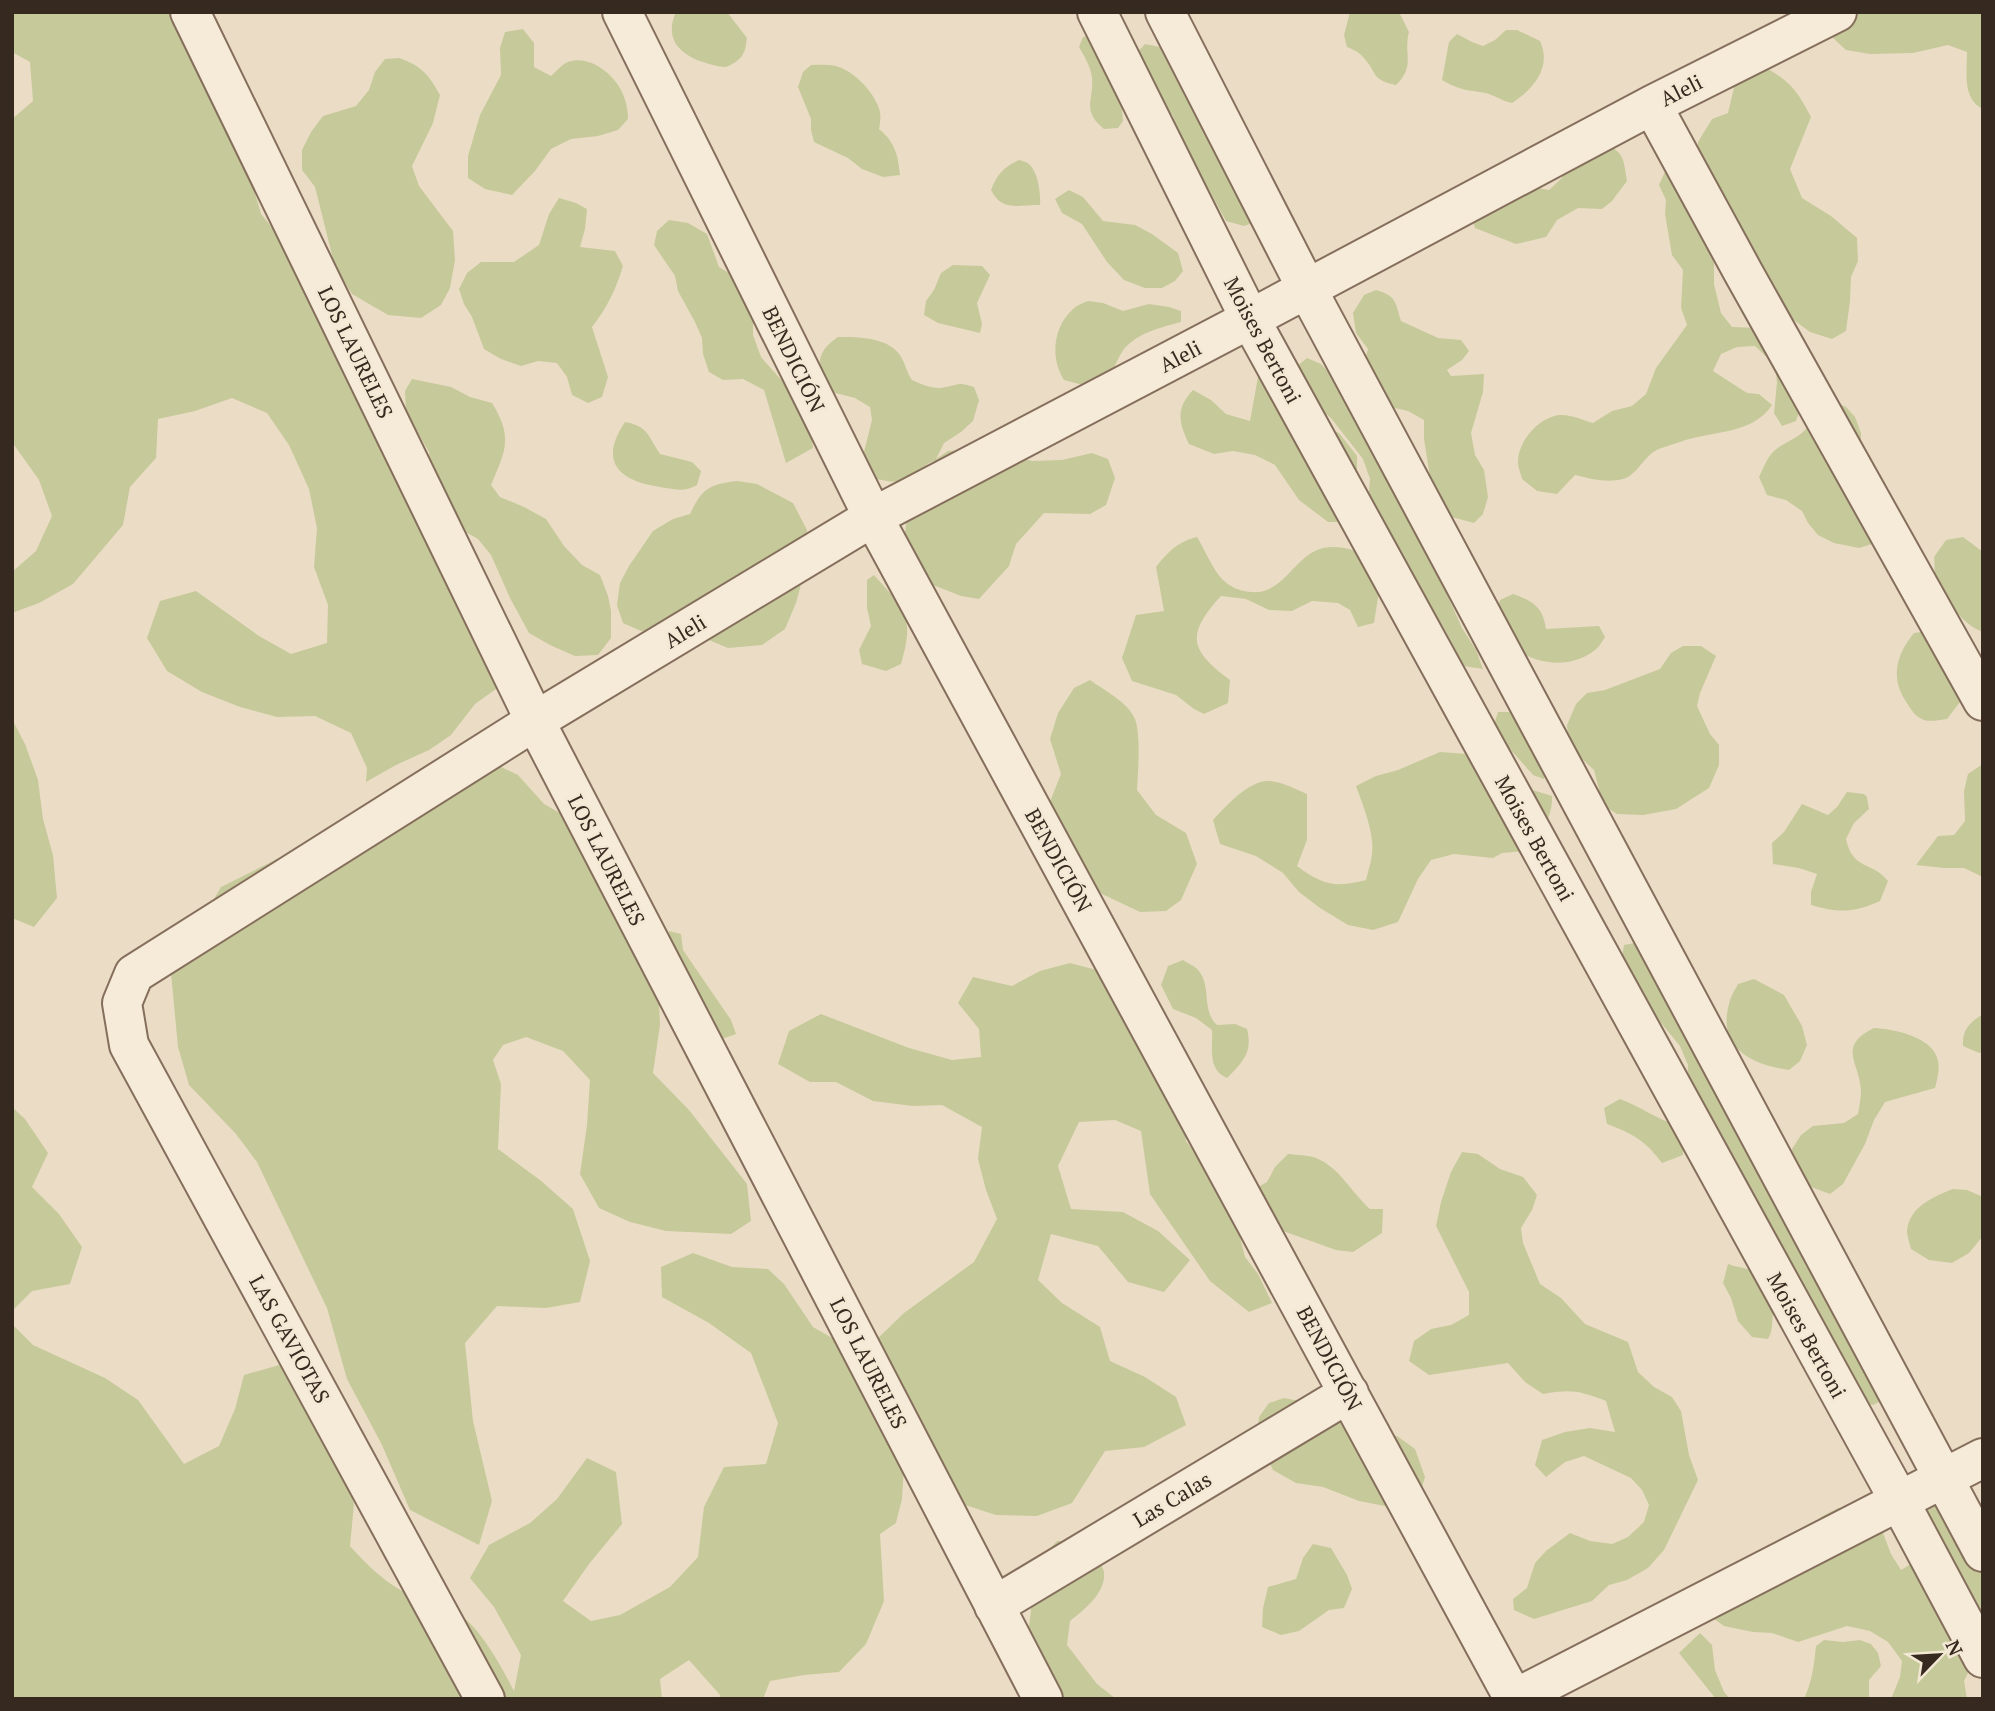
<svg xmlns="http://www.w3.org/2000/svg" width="1995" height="1711" viewBox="0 0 1995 1711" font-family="'PT Serif',serif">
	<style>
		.green { fill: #c6c99a }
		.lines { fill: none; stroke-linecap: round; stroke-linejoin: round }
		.minor-casing { stroke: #856f5c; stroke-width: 42 }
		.minor { stroke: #f6ebd8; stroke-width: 38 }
		.labels { text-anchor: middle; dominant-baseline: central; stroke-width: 5; stroke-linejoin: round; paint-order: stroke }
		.street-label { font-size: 21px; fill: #36291f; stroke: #f3e8d4 }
	</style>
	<rect width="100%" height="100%" fill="#ebddc5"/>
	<path class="green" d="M12 12H185L251 179 261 214 310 275 507 681 475 704 451 735 429 750 396 765 366 782 367 768 351 733 315 716 277 717 240 707 202 692 167 671 147 638 160 601 196 591 259 636 291 654 327 643 328 605 314 567 317 528 309 489 289 445 267 413 232 398 195 411 158 419 156 458 130 487 123 525 73 584 39 603 12 613V572L36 551 52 516 39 480 12 442V119L33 101 30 62 12 52Z
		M676 12H727L747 38C746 42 746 50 743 54 741 59 731 66 725 67 719 67 709 64 703 62 679 54 664 38 676 12Z
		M1350 12H1399L1409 32C1403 55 1416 65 1396 85 1370 80 1378 72 1362 56 1359 52 1352 49 1347 47L1344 35Z
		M1832 12H1983V109C1962 99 1967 72 1967 52L1948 45 1913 53 1870 54 1846 50 1833 38 1829 19Z
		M523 29 534 43V67L551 76C556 72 562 64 568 62 589 54 614 74 622 92 626 100 628 111 628 119L618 130 598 136 571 139 551 149 535 171 512 195 485 189 468 178V156L480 115 501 75 500 48 505 32Z
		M1506 30H1517L1540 41C1552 67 1534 89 1512 103 1502 101 1494 95 1486 93 1467 90 1459 90 1442 80L1449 42 1457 34 1472 42 1483 46 1495 40Z
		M1095 34 1120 89 1123 121 1118 128 1104 129C1081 110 1094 101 1092 78 1091 67 1084 56 1079 47L1083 37Z
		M1145 44 1165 48 1258 221 1244 226 1226 221 1209 190 1190 172 1179 142 1178 129 1172 114 1154 106 1133 57Z
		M399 58C422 66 429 75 440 95L433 123 412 166 419 186 453 231 455 260 450 288 441 305 421 318 388 315 352 294 335 267 315 187 302 170V150L311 132 323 116 356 106 369 90 375 72 385 59Z
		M1757 63C1787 79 1795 86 1811 117L1790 169 1802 198 1831 216 1857 238 1858 261 1851 277 1850 301 1846 331 1832 339 1810 332 1791 318 1697 175 1698 142 1712 119 1728 113 1737 75Z
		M811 65C820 65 830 64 839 67 856 73 876 94 880 112 881 117 880 124 879 129 895 142 898 155 900 175L883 177 862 169 848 158 814 142 811 130V119L798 87 803 72Z
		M1600 141C1624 153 1623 155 1627 181L1612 201 1602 209 1578 208 1557 220 1546 237 1516 244 1475 228 1467 203 1472 184 1482 172 1502 167 1532 187 1549 190 1562 178 1566 162Z
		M1019 160C1023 161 1027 162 1030 165 1038 173 1041 194 1040 205 1021 204 1002 213 991 190 997 174 1004 167 1019 160Z
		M1668 165 1714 247V284L1721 313 1732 327 1761 328 1808 386 1796 421 1782 426 1774 413 1777 382 1775 365 1755 346 1737 347 1721 354 1713 371 1747 393 1759 394 1772 405C1753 435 1709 431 1680 442 1672 445 1662 447 1655 451 1643 458 1636 476 1623 479 1607 483 1591 479 1575 475L1557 494 1537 491 1522 479C1521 474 1518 468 1518 462 1518 441 1539 417 1560 415 1570 414 1583 420 1593 423L1612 411 1632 406 1646 394 1656 368 1687 325 1681 308 1683 270 1672 255 1665 214 1666 200 1659 185Z
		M1069 190 1083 197 1103 221 1135 225 1152 234 1178 253 1183 271 1175 281 1162 288H1145L1124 280 1107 262 1082 224 1062 213 1055 199Z
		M559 198 576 203 587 209 585 229 580 247 615 251 623 266C616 289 607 308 592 327L608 377 602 397 588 403 572 395 567 377 557 363 538 361 521 366 501 359 484 349 472 317 464 304 459 289 467 273 481 262H514L539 245 549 214Z
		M669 220 688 223 707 234 719 267 736 277 749 303 753 321V335L761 357 808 410 813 448 786 463 764 390 743 379 723 380 709 372 703 354 702 338 695 322 678 291 675 276 654 245 657 231Z
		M953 265 982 266 990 275 977 303 982 324 980 333 938 323 924 315 926 301 934 290 941 273Z
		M1376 290C1397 296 1395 302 1401 321L1438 338 1461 340 1469 351 1462 360 1447 370 1451 376 1484 374 1483 392 1471 433 1475 455 1484 470 1488 497 1483 514 1474 523 1448 516 1431 483 1424 439V420L1408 411 1386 406 1364 363 1368 349 1356 333 1353 313 1364 295Z
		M1088 301 1103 303 1123 311 1149 304 1169 307 1181 311V322C1160 328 1135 333 1122 352 1118 358 1115 366 1112 372L1083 385 1064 380C1050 358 1053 327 1073 309 1077 305 1083 303 1088 301Z
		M838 337C858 337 887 337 900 355 905 363 907 373 912 380 923 385 935 390 946 387 961 384 958 382 974 387L979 400 973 421 961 432 944 443 936 459 948 451 977 449 998 452 1032 461 1062 460 1092 453 1108 459 1115 478 1106 505 1090 514 1044 513 1016 544 1009 566 979 599 961 596 933 585 912 570 904 544 907 514 924 490 934 461C925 464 923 469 916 475 904 486 887 481 872 478L863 456 872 420 870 407 855 398 828 391C816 368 815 352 838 337Z
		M1307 358 1321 364 1351 397 1434 538 1444 588 1462 628 1476 650 1483 669 1464 666 1443 626 1422 602 1396 542 1379 526 1368 502 1370 479 1363 459 1331 418 1313 403 1294 369Z
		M1271 374 1316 424 1339 433 1357 456V475L1351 504 1339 522H1328L1299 500 1275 465 1255 455 1233 451 1214 454 1189 444C1179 423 1175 409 1193 390L1211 400 1226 414 1250 421 1258 377Z
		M412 379 451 387 470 397 492 403C513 437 506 450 491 485L500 497 524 507 546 519 564 546 582 565 600 575 608 596 611 611V638L598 655 575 656 550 645 529 633 510 598 491 555 478 539 455 526 430 472 429 452 406 412 405 391Z
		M1829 399 1846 407 1855 417 1861 433V451L1875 543 1859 548 1834 543 1818 535 1808 523 1802 511 1786 500 1767 495 1759 477C1762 471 1765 463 1769 457 1777 444 1795 441 1805 430 1814 421 1821 409 1829 399Z
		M625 422C648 426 648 436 660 454L692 462 701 471 697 485C683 493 675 489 660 487 619 481 598 462 625 422Z
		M737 481 757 484 793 503 807 530 804 573 796 603 785 629 762 645 728 648 704 638 680 634 641 631 623 623 617 605 620 583 629 566 653 531 673 519 690 514C702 489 709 484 737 481Z
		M1197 537C1204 548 1213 570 1222 579 1230 587 1239 591 1251 592 1284 595 1294 555 1323 548 1339 545 1350 549 1365 554L1379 592 1374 623 1358 627 1350 610 1338 603 1312 601 1292 611 1269 610 1246 599 1221 596C1186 634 1189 650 1230 680L1228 703 1204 714 1194 709 1176 695 1132 681 1122 658 1136 615 1164 611 1156 567C1168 552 1177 542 1197 537Z
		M1963 537 1983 552V632C1964 626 1942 597 1936 579 1934 572 1935 564 1934 557L1946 540Z
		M874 575C905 610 915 616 901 664L886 671 862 664 859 650 871 626 867 608V580Z
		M1513 594C1533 601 1543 607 1546 629L1599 626 1605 637C1602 642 1599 647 1595 650 1572 669 1533 666 1512 645 1505 638 1500 625 1495 616L1500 600Z
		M1935 630 1967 684 1960 702 1947 719C1940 720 1930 722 1924 720 1915 717 1910 708 1905 700 1890 676 1897 654 1914 633Z
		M1683 646H1701L1716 656 1700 693 1697 706 1710 734 1719 745V765L1709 788 1676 809 1643 815 1617 814 1603 805 1594 770 1581 758 1568 741 1567 725 1576 704 1587 693 1605 690 1660 669 1671 653Z
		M1090 680C1105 691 1128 702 1135 719 1141 735 1138 772 1137 790L1156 815 1186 833 1197 864 1181 900 1166 911 1140 912 1102 894 1068 857 1049 804 1061 774 1050 739 1058 713 1074 688Z
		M1498 712H1513L1548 763 1544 779 1533 775 1503 741 1494 725Z
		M12 719 25 744 38 780 43 819 53 855 57 898 34 927 12 918Z
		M1440 752 1467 754 1526 788 1552 796C1553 817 1540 836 1526 851L1502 853 1493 858 1454 854 1431 860 1418 879 1398 922 1373 930 1348 925 1320 908 1299 892 1283 873 1256 856 1220 844 1213 820C1226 806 1249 780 1269 781 1282 782 1295 789 1307 794V840L1297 866C1323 885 1334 888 1366 880 1369 868 1374 854 1372 841 1370 822 1362 803 1356 786L1376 776 1398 770Z
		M493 763 518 775 544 804 593 832 655 909 660 1025 653 1073 689 1110 747 1184 751 1221 731 1234 666 1231 630 1222 599 1208 580 1174 587 1125 590 1080 563 1051 526 1037 503 1045 493 1060 501 1084 498 1149 540 1180 573 1209 590 1261 580 1302 546 1308 497 1306 465 1343 473 1421 492 1501 479 1545 410 1510 382 1445 347 1379 327 1308 257 1162 236 1134 189 1085 178 1047 171 973 221 887 311 842Z
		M1983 764V877L1964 868H1944L1916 865 1938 836 1954 835 1965 821 1964 791 1968 774Z
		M1847 792 1864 794 1867 797 1869 809 1854 823 1846 839C1853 871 1871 860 1888 881L1880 901C1854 913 1838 913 1811 905V892L1817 874 1799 868 1773 864 1772 843 1784 832 1802 804 1828 815 1837 807Z
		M669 931 681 934 683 950 731 1020 736 1034 722 1039 700 1038 669 958Z
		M1635 943 1866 1364 1879 1402 1873 1405 1857 1402 1687 1089 1688 1065 1680 1046 1644 1002 1621 963 1624 945Z
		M1183 960C1187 963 1195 966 1198 970 1212 985 1201 1010 1217 1025L1235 1024 1247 1029C1253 1052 1243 1062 1227 1078 1207 1069 1213 1048 1212 1030L1196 1018 1173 1009 1161 985 1168 966Z
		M1070 963 1108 973 1182 1111 1186 1141 1205 1167 1235 1218 1245 1257 1258 1274 1272 1303 1249 1312 1210 1281 1150 1194 1141 1131 1115 1120 1079 1122 1058 1166 1071 1209 1123 1212 1158 1231 1190 1260 1164 1292 1128 1282 1098 1246 1051 1234 1038 1280 1062 1303 1100 1327 1110 1361 1145 1377 1176 1397 1186 1425 1144 1447 1105 1451 1072 1503 1037 1516 996 1515 959 1503 874 1342 904 1313 974 1262 997 1219 986 1190 978 1159 982 1127 942 1105 913 1106 873 1101 836 1082H810L778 1064 789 1031 821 1014 909 1048 952 1060 981 1057 979 1029 958 1003 973 977 1012 986 1040 971Z
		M1754 979 1784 995 1802 1026 1807 1045 1800 1061 1789 1070C1752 1065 1717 1048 1729 1004 1730 997 1735 990 1738 984Z
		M1983 1014V1052L1979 1053 1963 1046C1962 1030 1969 1023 1983 1014Z
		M1874 1028C1894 1029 1934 1037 1938 1061 1940 1070 1937 1080 1935 1088L1885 1102 1874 1120 1865 1144 1843 1184 1830 1194 1811 1187 1795 1175 1792 1149 1801 1135 1813 1126 1844 1123 1858 1114C1859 1107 1861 1098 1861 1091 1860 1062 1836 1047 1874 1028Z
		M1620 1099C1640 1106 1656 1119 1677 1125L1683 1139V1155L1662 1163C1645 1140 1633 1134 1607 1124L1604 1108Z
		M12 1107 25 1119 48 1153 32 1187 59 1214 82 1247 70 1284 32 1291 12 1311Z
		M1462 1152 1478 1154 1500 1169 1523 1177 1537 1195 1532 1210 1521 1228 1523 1243 1540 1284 1561 1298 1585 1324 1628 1342 1638 1372 1654 1387 1672 1397 1681 1411 1689 1455 1698 1480 1664 1550 1648 1568 1627 1580 1609 1585 1592 1601 1534 1619 1514 1610 1513 1599 1527 1588 1535 1563 1546 1551 1570 1533 1590 1541 1612 1544 1628 1537 1644 1522 1649 1505 1642 1490 1631 1478 1584 1456 1565 1462 1546 1477 1535 1465 1542 1440 1565 1432 1590 1428 1615 1432 1606 1401C1580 1391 1571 1389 1543 1394L1525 1382 1508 1363 1429 1375 1409 1361 1414 1341 1431 1329 1451 1325 1469 1315V1292L1436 1226 1441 1202 1451 1172Z
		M1288 1154C1297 1155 1308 1155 1316 1158 1339 1167 1352 1193 1370 1209H1383L1382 1233 1353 1252 1336 1250 1283 1231 1260 1230 1245 1184 1260 1186 1267 1182 1275 1167Z
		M1953 1189 1967 1190 1983 1197V1236L1969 1253 1952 1263 1929 1260 1911 1249C1910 1244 1907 1236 1907 1231 1909 1207 1933 1197 1953 1189Z
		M693 1253 732 1267 768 1269 784 1284 813 1327 865 1357 905 1447 902 1499 896 1523 880 1534 884 1601 866 1644 839 1672 804 1675 770 1681 763 1699H719L720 1695 689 1660 660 1679 662 1699H12V1324L33 1345 105 1378 138 1400 184 1464 219 1446 235 1409 244 1375 279 1365 314 1393 335 1428 354 1504 350 1546C368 1566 386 1584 412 1596 426 1603 443 1605 457 1613 479 1625 503 1669 514 1691L521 1655 494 1607 470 1578 489 1545 530 1523 557 1499 587 1458 616 1472 622 1524 589 1564 563 1601 591 1621 620 1615 670 1587 698 1557 704 1507 724 1467 766 1464 778 1423 751 1353 709 1323 662 1297 661 1267Z
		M1728 1264C1735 1267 1743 1267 1750 1270 1767 1278 1774 1293 1773 1312 1772 1322 1773 1330 1768 1339L1752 1337 1738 1321 1731 1298 1723 1283Z
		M1284 1398 1294 1400 1307 1399 1369 1431 1397 1436 1415 1449 1425 1477 1418 1500 1390 1507 1359 1501 1323 1487 1296 1483 1273 1470 1257 1437 1259 1417 1269 1403Z
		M1922 1497 1945 1501 1951 1519 1953 1540 1983 1555V1653L1976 1657 1964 1681 1967 1699H1891L1900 1677 1902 1661 1888 1642 1870 1631 1847 1626 1798 1642 1772 1633 1753 1632 1724 1626 1710 1616 1809 1532 1821 1517 1838 1508H1859L1880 1525 1891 1554 1901 1570 1916 1561Z
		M1057 1541C1076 1541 1085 1540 1096 1557 1098 1561 1103 1567 1104 1572 1106 1593 1085 1609 1070 1621L1067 1645 1097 1684 1116 1699H1057L1028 1633 1031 1611 1028 1586 1038 1562Z
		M1313 1544 1331 1548 1347 1575 1352 1589 1344 1608 1329 1610 1299 1631 1281 1635 1262 1627 1263 1608 1268 1587 1296 1579 1303 1558Z
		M1700 1633 1712 1645 1715 1670 1724 1692 1730 1699H1716L1679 1653Z
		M1824 1640 1843 1642 1860 1640 1871 1644 1878 1653 1881 1666 1869 1680V1699H1804C1812 1682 1814 1665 1816 1646Z"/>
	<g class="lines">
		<g class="minor-casing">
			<path id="minor" d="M190 12 535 721 1043 1699
				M622 12 873 517 1514 1699
				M1097 12 1250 319 1889 1482 1983 1658
				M1165 12 1307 289 1983 1552
				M1652 105 1743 272 1983 701
				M994 1606 1349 1393
				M485 1699 129 1045 122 1003 134 974 535 721 873 517 1250 319 1652 105 1837 12
				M1514 1699 1983 1458"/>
		</g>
		<use href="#minor" class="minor"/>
	</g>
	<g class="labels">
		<g class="street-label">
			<text transform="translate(1681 90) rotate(-27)">Aleli</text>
			<text transform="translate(1263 340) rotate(62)">Moises Bertoni</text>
			<text transform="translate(356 352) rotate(64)">LOS LAURELES</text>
			<text transform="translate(1180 356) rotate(-28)">Aleli</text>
			<text transform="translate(794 359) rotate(64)">BENDICIÓN</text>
			<text transform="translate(685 631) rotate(-31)">Aleli</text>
			<text transform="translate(1535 838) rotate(61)">Moises Bertoni</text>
			<text transform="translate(607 860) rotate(63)">LOS LAURELES</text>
			<text transform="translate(1059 860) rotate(61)">BENDICIÓN</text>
			<text transform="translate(1807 1335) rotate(61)">Moises Bertoni</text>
			<text transform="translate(290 1339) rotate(61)">LAS GAVIOTAS</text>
			<text transform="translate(1330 1358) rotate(62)">BENDICIÓN</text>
			<text transform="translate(869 1363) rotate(63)">LOS LAURELES</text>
			<text transform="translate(1172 1499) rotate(-31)">Las Calas</text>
		</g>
	</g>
	<rect width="1995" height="1711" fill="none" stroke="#36291f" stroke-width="28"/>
	<g transform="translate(1939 1655) rotate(65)" stroke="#f3e8d4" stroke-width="5" paint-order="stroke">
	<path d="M0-5L12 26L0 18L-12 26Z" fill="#36291f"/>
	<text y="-10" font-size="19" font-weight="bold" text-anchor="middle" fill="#36291f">N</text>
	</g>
</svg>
